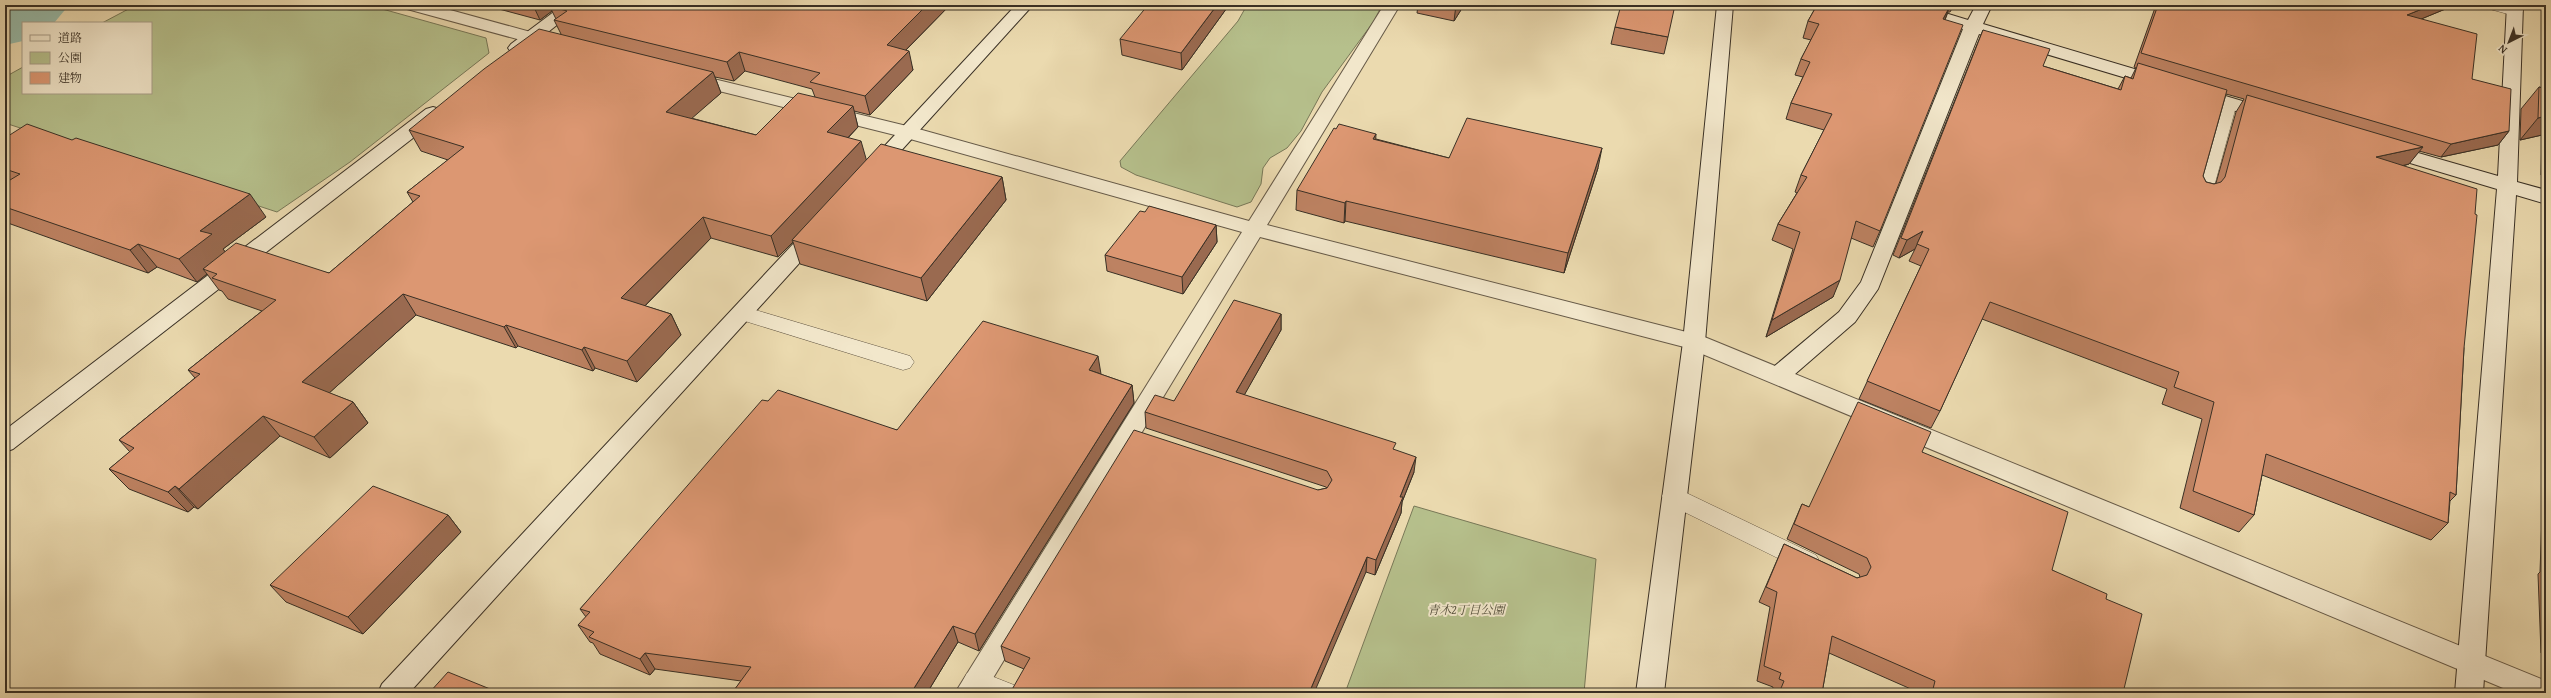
<svg xmlns="http://www.w3.org/2000/svg" width="2551" height="698" viewBox="0 0 2551 698" font-family="'Gentium Book Plus','Noto Serif JP',serif">
	<style>
		.green { fill: #b6c08c; stroke: #787858 }
		.lines { fill: none; stroke-linecap: round; stroke-linejoin: round }
		.river { fill: #98bba9; fill-rule: evenodd }
		.lane-casing { stroke: #665a48; stroke-width: 1 }
		.street-casing { stroke: #665a48; stroke-width: 2 }
		.secondary-casing { stroke: #393025; stroke-width: 2 }
		.lane { fill: #f2e7cb; fill-rule: evenodd }
		.street { fill: #f2e7cb; fill-rule: evenodd }
		.secondary { fill: #f2e7cb; fill-rule: evenodd }
		.wall { fill: #bd8262; stroke: #393025; fill-rule: evenodd }
		.shaded-wall { fill: #9a6a50; stroke: #393025 }
		.building { fill: #dc9772; stroke: #393025 }
		.labels { text-anchor: middle; dominant-baseline: central; stroke-width: 4; stroke-linejoin: round; paint-order: stroke }
		.park-label { font-size: 12px; font-style: italic; fill: #524d3a; stroke: #f2e7cb }
	</style>
	<rect width="100%" height="100%" fill="#ebdaaf"/>
	<filter id="stains"><feTurbulence type="fractalNoise" baseFrequency=".005" numOctaves="4"/><feColorMatrix values="0 0 0 0 .2 0 0 0 0 .09 0 0 0 0 .02 0 0 0 .5 -.17"/></filter>
	<radialGradient id="worn" r=".72"><stop offset=".6" stop-color="#630" stop-opacity="0"/><stop offset="1" stop-color="#630" stop-opacity=".3"/></radialGradient>
	<path class="green" d="M136 5H368L486 38 489 53 350 162 277 212 5 123V77L23 67V93H151V23H102Z
		M1247 5H1382L1374 21 1322 92 1301 131 1287 148 1270 158 1263 168 1261 184 1251 202 1237 207 1136 175 1121 167 1120 161 1238 21Z
		M1414 506 1596 559 1584 693H1345Z"/>
	<g class="lines">
		<path class="river" d="M5 5H69L54 23H23V41L5 45Z"/>
		<g class="lane-casing">
			<path id="lane" d="M2484 5H2511L2521 8 2523 11 2515 16 2486 8Z
				M2228 98 2234 99 2237 103 2212 194 2210 198 2203 200 2196 198 2194 194 2219 103 2222 99Z
				M742 306 910 356 914 362 910 368 903 370 735 318 732 313 735 308Z
				M1674 487 1816 555 1820 562 1816 569 1808 572 1800 569 1666 503 1662 496 1666 489Z
				M976 670 1014 685 1018 693H976L967 689 963 681 967 673Z"/>
		</g>
		<g class="street-casing">
			<path id="street" d="M405 5H432L556 39 559 43 556 47 550 48 407 9Z
				M1384 5H1400L1267 225 1702 336 2546 681V693H2515L1688 348 1260 237 984 693H955L1242 232 903 137 683 82 680 78 683 74 689 73 915 128 1249 221Z"/>
		</g>
		<g class="secondary-casing">
			<path id="secondary" d="M563 5H582L523 52H511L508 48 511 44Z
				M1016 5H1033L880 174 873 176 866 174 863 170 866 166Z
				M1717 5H1733L1705 342 1664 693H1636L1683 342Z
				M1893 5H1919L1968 20 1976 5H1992L1983 24 2168 79 2171 83 2168 87H2156L1979 34 1878 289 1855 322 1787 381 1779 383 1771 381 1768 375 1771 369 1839 312 1861 282 1963 29 1895 9Z
				M2507 5H2523L2517 182 2546 190V204L2516 195 2483 693H2455L2497 189 2380 154 2377 150 2380 146 2387 144 2498 176Z
				M2195 87 2276 111 2278 115 2276 119 2269 121 2189 97 2186 93 2189 89Z
				M433 107 440 109 442 113 440 117 13 449 5 452V430L426 109Z
				M816 225 823 227 826 232 823 237 409 693H378L382 684 809 227Z"/>
		</g>
		<use href="#lane" class="lane"/>
		<use href="#street" class="street"/>
		<use href="#secondary" class="secondary"/>
	</g>
	<path class="wall" d="M484 5H950L906 50 913 70 870 115 854 111 858 127 848 138 866 160 1002 177 1006 200 927 301 800 264 793 242 778 257 711 238 645 306 671 314 681 335 637 382 595 368 593 371 518 346 516 348 416 315 329 393 353 402 368 423 330 458 280 436 198 509 194 507 188 512 129 489 109 469 130 452 119 440 195 378 188 370 262 311 228 299 222 291 219 290 207 274 197 282 157 267 148 273 5 222V138L266 217 223 249 225 252 329 273 413 202 407 192 448 160 421 151 409 130 561 34 554 20 556 19 552 11 540 20ZM745 71 812 89 815 97 756 135 691 118 721 93 715 77 734 81Z
		M1229 5 1182 70 1122 55 1120 39Z
		M1418 5H1464L1454 21 1417 13Z
		M1817 5H1954L1950 12H1948L1945 20 1880 231 1873 247 1851 238 1833 297 1766 337 1793 249 1772 240 1778 224 1797 193 1795 192 1801 175 1824 130 1786 119 1791 103 1803 77 1795 75 1801 59 1811 40 1803 38 1808 21Z
		M2156 5H2455L2421 19 2472 79 2509 131 2498 145 2441 157 2419 151 2409 164 2403 166 2464 348 2456 495 2450 501 2448 523 2431 540 2262 475 2254 515 2239 532 2180 508 2202 419 2162 404 2167 389 1982 319 1940 411 1931 428 1859 399 1921 266 1909 261 1915 249 1899 258 1893 255 1976 47 1983 30 2043 66 2118 89 2125 76 2131 78 2136 68 2134 67ZM2226 94 2244 99 2236 112 2216 183 2214 184 2206 182 2203 176Z
		M1615 27 1668 37 1664 54 1611 44Z
		M2546 64V177L2541 175 2542 135 2520 140 2521 109 2539 87 2544 88 2543 68Z
		M1376 139 1449 158 1598 168 1564 273 1345 221 1344 223 1296 210 1297 190Z
		M1145 212 1216 225 1217 242 1183 294 1107 271 1105 255Z
		M1281 314V330L1244 395 1395 450 1414 472 1402 502 1401 513 1375 575 1366 572 1024 669 1005 661 1001 646 1318 490 1327 488 1326 487 1146 428 1145 412 1174 401Z
		M1100 374 1132 385 1134 403 979 651 958 642 927 693H732L741 681 655 669 650 675 600 654 593 643 590 642 578 625 586 617 580 609 768 401 897 430Z
		M2546 404V655L2541 653 2538 574 2540 572 2544 459 2543 407Z
		M1922 452 2052 570 2106 599 2123 693H1920L1829 653 1822 693H1772L1773 687 1757 681 1770 607 1759 602 1784 544 1857 578 1860 577 1859 574 1787 539 1802 504 1809 507Z
		M448 515 461 532 363 634 286 602 270 585Z"/>
	<path class="shaded-wall" d="M533 5H561L550 6 552 11 540 20Z
		M927 5H950L892 64 887 45Z
		M1217 5H1229L1182 70 1181 53Z
		M1456 5H1464L1454 21Z
		M2432 5H2455L2397 29 2407 15Z
		M1949 8 1943 25V19Z
		M909 51 913 70 870 115 865 96Z
		M739 52 745 71 734 81 727 62Z
		M713 72 721 93 675 133 666 112Z
		M853 106 858 127 833 153 827 132Z
		M2546 116V130L2542 135 2520 140 2538 118Z
		M2509 131 2498 145 2441 157 2451 144Z
		M1376 134 1375 154 1373 139Z
		M861 141 867 162 792 240 793 242 778 257 771 236Z
		M2423 147 2409 164 2363 175 2376 157Z
		M1602 148 1598 168 1564 273 1568 253Z
		M1002 177 1006 200 927 301 921 278Z
		M250 194 266 217 223 249 229 257 203 269 207 274 197 282 179 259 200 231Z
		M1346 201 1345 221 1344 223 1345 203Z
		M703 217 711 238 631 320 621 298Z
		M1216 225 1217 242 1183 294 1182 277Z
		M1923 231 1915 249 1899 258 1907 240Z
		M138 244 157 267 148 273 130 250Z
		M1840 280 1833 297 1766 337 1772 320Z
		M403 294 416 315 318 403 302 382Z
		M671 314 681 335 637 382 627 361Z
		M1281 314V330L1237 408 1236 392Z
		M506 325 518 346 516 348 504 327Z
		M584 347 595 368 593 371 582 350Z
		M1098 356 1101 374 1089 370Z
		M1132 385 1134 403 979 651 975 634Z
		M353 402 368 423 330 458 314 437Z
		M263 416 280 436 198 509 179 489Z
		M1416 457 1414 472 1402 502 1401 513 1375 575 1376 560 1400 497Z
		M175 486 194 507 188 512 168 492Z
		M448 515 461 532 363 634 348 617Z
		M1367 557 1366 572 1314 693H1309Z
		M953 626 958 642 927 693H911Z
		M645 653 655 669 650 675 640 659Z"/>
	<path class="building" d="M552 5H927L887 45 909 51 865 96 810 82 820 73 739 52 727 62 554 20 567 11 550 6Z
		M1148 5H1217L1181 53 1120 39Z
		M1621 5H1675L1668 37 1615 27Z
		M1817 5H1938L1949 8 1943 19 1963 25 1880 231 1856 221 1840 280 1772 320 1800 232 1778 224 1807 177 1801 175 1832 114 1791 103 1810 62 1801 59 1819 24 1808 21Z
		M2158 5H2432L2407 15 2477 34 2472 79 2511 89 2509 131 2451 144 2141 53Z
		M539 29 713 72 666 112 756 135 798 93 853 106 827 132 861 141 771 236 703 217 621 298 671 314 627 361 584 347 582 350 506 325 504 327 403 294 302 382 353 402 314 437 263 416 179 489 175 486 168 492 109 469 134 448 119 440 200 374 188 370 276 300 212 278 217 274 203 269 236 243 329 273 420 196 407 192 464 147 409 130 484 69Z
		M1983 30 2050 49 2043 66 2121 90 2125 76 2133 79 2138 63 2227 90 2203 176 2206 182 2214 184 2221 182 2225 177 2247 95 2423 147 2376 157 2477 189 2475 214 2477 215 2464 348 2456 495 2450 492 2448 523 2266 454 2254 515 2193 491 2214 402 2174 387 2179 372 1990 302 1940 411 1867 381 1929 249 1917 244 1923 231 1907 240 1901 238Z
		M2539 87 2546 89V116L2538 118Z
		M1467 118 1602 148 1568 253 1346 201 1345 203 1297 190 1334 128 1336 129 1339 124 1376 134 1373 139 1449 158Z
		M27 124 72 140 76 138 250 194 200 231 212 234 179 259 138 244 130 250 5 207V183L20 174 5 169V138Z
		M881 144 1002 177 921 278 792 240Z
		M1149 206 1216 225 1182 277 1105 255 1140 211 1145 212Z
		M1234 300 1281 314 1236 392 1396 443 1393 449 1416 457 1400 497H1403L1376 560 1367 557 1309 693H1010L1030 658 1001 646 1134 430 1318 490 1327 488 1332 480 1327 471 1145 412 1155 395 1174 401Z
		M983 321 1098 356 1089 370 1132 385 975 634 953 626 911 693H732L751 667 645 653 640 659 589 637 594 632 578 625 590 612 580 609 762 400 768 401 778 390 897 430Z
		M1858 402 1931 432 1922 452 2068 512 2052 570 2107 594 2106 599 2142 614 2123 693H1932L1935 681 1832 636 1822 693H1779L1784 681 1779 679 1781 673 1764 666 1777 592 1766 587 1784 544 1857 578 1867 575 1871 567 1867 558 1794 524 1802 504 1809 507Z
		M373 486 448 515 348 617 270 585Z
		M448 672 500 693H429Z"/>
	<g class="labels">
		<g class="park-label">
			<text x="1466" y="609">青木2丁目公園</text>
		</g>
	</g>
	<rect width="2551" height="698" fill="none" stroke="#ebdaaf" stroke-width="20"/>
	<rect x="6" y="6" width="2539" height="686" fill="none" stroke="#393025" stroke-width="2"/>
	<rect x="10" y="10" width="2531" height="678" fill="none" stroke="#393025"/>
	<rect x="22" y="22" width="130" height="72" fill="#f2e7cb" stroke="#a89e89"/>
	<rect x="30" y="35" width="20" height="6" fill="#f2e7cb" stroke="#a89e89"/>
	<text x="58" y="42" font-size="12" fill="#393025">道路</text>
	<rect x="30" y="52" width="20" height="12" fill="#b6c08c" stroke="#a89e89"/>
	<text x="58" y="62" font-size="12" fill="#393025">公園</text>
	<rect x="30" y="72" width="20" height="12" fill="#dc9772" stroke="#a89e89"/>
	<text x="58" y="82" font-size="12" fill="#393025">建物</text>
	<g transform="translate(2509 42) rotate(222)" stroke="#f2e7cb" stroke-width="3" paint-order="stroke">
	<path d="M0-3L7 15L0 10L-7 15Z" fill="#393025"/>
	<text y="-6" font-size="11" font-weight="bold" text-anchor="middle" fill="#393025">N</text>
	</g>
	<rect width="100%" height="100%" filter="url(#stains)"/>
	<rect width="100%" height="100%" fill="url(#worn)"/>
</svg>
